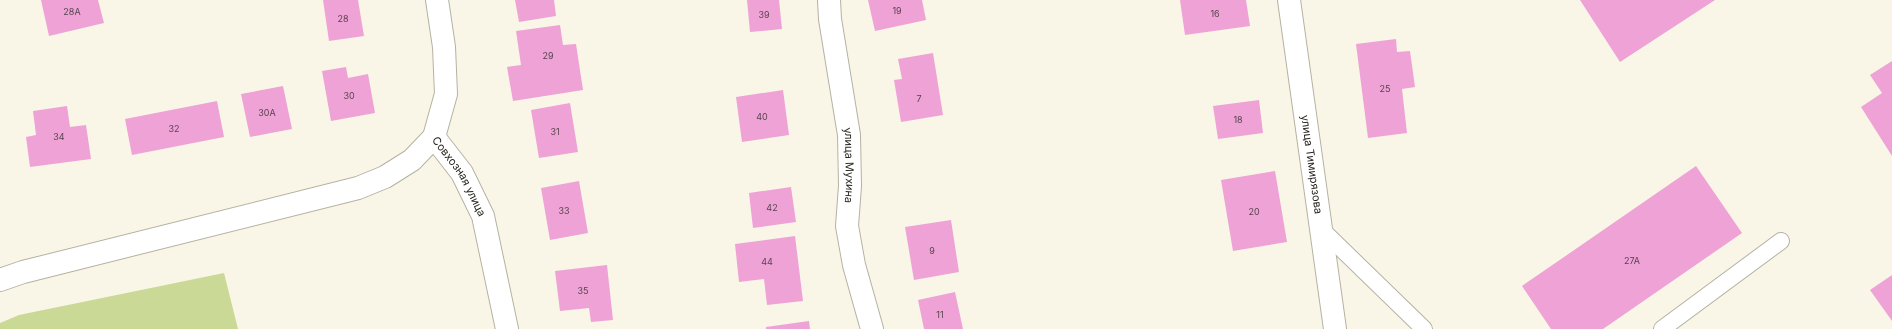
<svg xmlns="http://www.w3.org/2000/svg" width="1892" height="329" viewBox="0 0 1892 329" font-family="Inter,sans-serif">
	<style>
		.green { fill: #cbd996 }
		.building { fill: #eea2d6 }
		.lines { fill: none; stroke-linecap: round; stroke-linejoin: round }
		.service-casing { stroke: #b5b2a4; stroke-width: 18 }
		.minor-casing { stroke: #b5b2a4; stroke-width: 24 }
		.tertiary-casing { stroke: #b5b2a4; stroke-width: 24 }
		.service { stroke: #fff; stroke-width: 16 }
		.minor { stroke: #fff; stroke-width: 22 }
		.tertiary { stroke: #fff; stroke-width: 22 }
		.labels { text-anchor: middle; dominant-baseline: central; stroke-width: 3; stroke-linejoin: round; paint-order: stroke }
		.number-label { font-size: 9px; fill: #58444e }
		.street-label { font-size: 11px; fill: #262520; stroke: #fff }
	</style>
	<rect width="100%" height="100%" fill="#f9f6e7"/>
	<path class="green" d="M224 273 238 329H0V323L19 315Z"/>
	<path class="building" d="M41 0H98L104 23 49 36Z
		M323 0H358L364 36 329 41Z
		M515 0H554L556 16 519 22Z
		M747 0H779L782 29 750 32Z
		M868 0H922L926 20 875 31Z
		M1180 0H1246L1250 26 1185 35Z
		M1580 0H1715L1620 62Z
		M560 25 563 45 576 44 583 90 513 101 507 67 521 65 516 31Z
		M1396 39 1397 52 1410 51 1415 87 1402 89 1407 133 1368 138 1356 44Z
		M933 53 943 115 901 122 894 80 902 79 898 59Z
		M1892 61V156L1861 107 1882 93 1870 75Z
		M346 67 348 78 368 74 375 113 331 121 322 71Z
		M283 86 292 129 250 137 241 94Z
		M783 90 789 135 742 142 736 97Z
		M1259 100 1263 133 1218 139 1213 106Z
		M217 101 224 137 132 155 125 119Z
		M570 103 578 152 539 158 531 110Z
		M67 106 70 127 86 125 91 159 30 167 26 137 36 135 33 111Z
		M1696 166 1742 233 1603 329H1551L1522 286Z
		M1275 171 1287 242 1233 251 1221 180Z
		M579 181 588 233 550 240 541 188Z
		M791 187 796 222 753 228 749 193Z
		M951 220 959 272 914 280 905 227Z
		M795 236 803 301 767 305 764 279 739 282 735 244Z
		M607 265 613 320 591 322 589 308 560 311 555 271Z
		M1892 275V321L1870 290Z
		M955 292 963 329H924L918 300Z
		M809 321 810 329H766V327Z"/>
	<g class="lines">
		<g class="service-casing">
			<path id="service" d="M1321 229 1424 329
				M1662 329 1781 241"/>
		</g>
		<g class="minor-casing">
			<g id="minor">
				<path id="s1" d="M829 0 830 19 849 135 850 186 847 226 854 265 872 329"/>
				<path id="s2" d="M1289 0 1335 329"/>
				<path id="s3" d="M434 137 462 173 483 216 507 329"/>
			</g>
		</g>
		<g class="tertiary-casing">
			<path id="tertiary" d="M0 280 23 272 358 188 385 177 412 160 434 137 446 94 444 47 437 0"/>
		</g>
		<use href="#service" class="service"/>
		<use href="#minor" class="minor"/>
		<use href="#tertiary" class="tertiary"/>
	</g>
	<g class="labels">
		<g class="number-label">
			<text x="897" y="10">19</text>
			<text x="72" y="11">28А</text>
			<text x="1215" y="13">16</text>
			<text x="764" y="14">39</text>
			<text x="343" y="18">28</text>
			<text x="548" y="55">29</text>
			<text x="1385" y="88">25</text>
			<text x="349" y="95">30</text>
			<text x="919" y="98">7</text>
			<text x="267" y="112">30А</text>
			<text x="762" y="116">40</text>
			<text x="1238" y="119">18</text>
			<text x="174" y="128">32</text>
			<text x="555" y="131">31</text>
			<text x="59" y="136">34</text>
			<text x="772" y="207">42</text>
			<text x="564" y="210">33</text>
			<text x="1254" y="211">20</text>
			<text x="932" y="250">9</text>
			<text x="1632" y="260">27А</text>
			<text x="767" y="261">44</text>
			<text x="583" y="290">35</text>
			<text x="940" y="314">11</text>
		</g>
		<g class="street-label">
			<text stroke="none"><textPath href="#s2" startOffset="166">улица Тимирязова</textPath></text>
			<text stroke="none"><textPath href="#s1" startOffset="167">улица Мухина</textPath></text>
			<text stroke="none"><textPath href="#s3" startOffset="47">Совхозная улица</textPath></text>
		</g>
	</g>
</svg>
